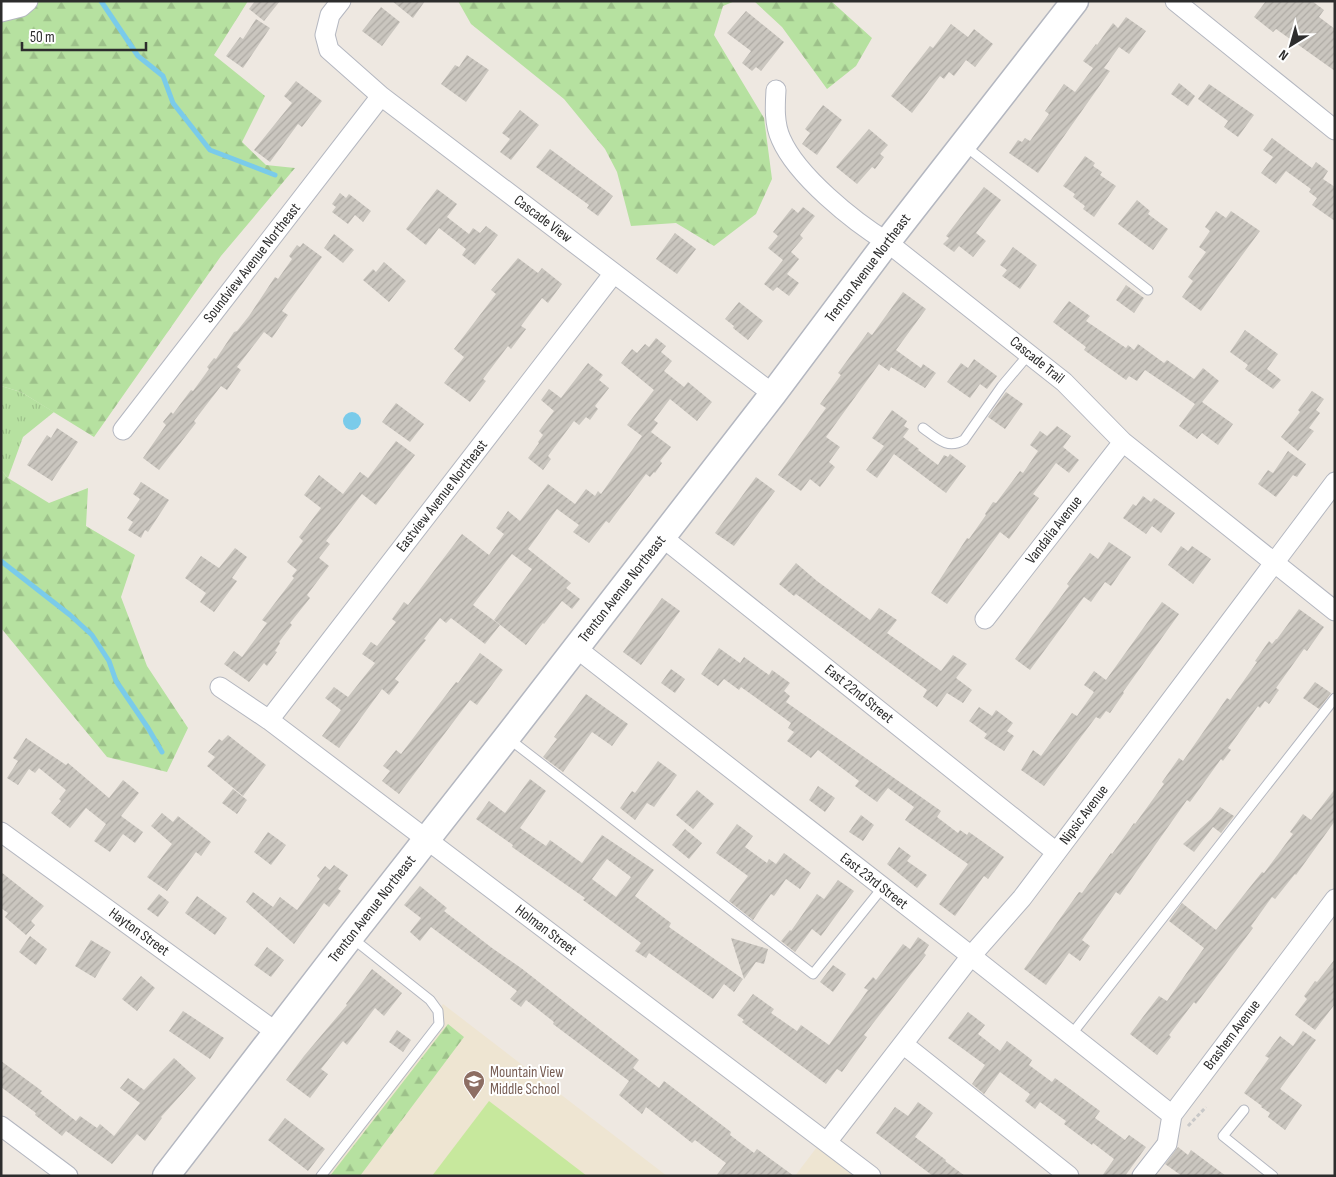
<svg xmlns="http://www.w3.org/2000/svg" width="1336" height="1177" viewBox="0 0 1336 1177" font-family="'Sofia Sans Condensed',sans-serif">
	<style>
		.education { fill: #eee5d2 }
		.grass { fill: url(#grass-tufts) }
		.forest { fill: url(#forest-firs) }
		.pitch { fill: #c7e89d }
		.water { fill: #7acbea }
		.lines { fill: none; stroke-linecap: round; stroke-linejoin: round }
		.stream { stroke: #7acbea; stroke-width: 5 }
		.building { fill: url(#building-hatch); fill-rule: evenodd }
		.service-casing { stroke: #b4b7c0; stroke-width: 11 }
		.minor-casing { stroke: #b4b7c0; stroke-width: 21 }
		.secondary-casing { stroke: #b4b7c0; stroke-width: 29 }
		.path { stroke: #c8c8c8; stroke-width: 3; stroke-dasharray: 4 2.5; stroke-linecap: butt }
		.service { stroke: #fff; stroke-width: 9 }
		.minor { stroke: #fff; stroke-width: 19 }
		.secondary { stroke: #fff; stroke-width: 26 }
		.labels { text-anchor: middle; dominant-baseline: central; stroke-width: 4; stroke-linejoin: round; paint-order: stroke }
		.street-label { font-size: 15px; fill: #2d2d2d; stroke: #fff }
		.education-label { font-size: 15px; fill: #785e54; stroke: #fff; text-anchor: start }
	</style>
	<defs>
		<pattern id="grass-tufts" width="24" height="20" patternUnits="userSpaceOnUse" patternTransform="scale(1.25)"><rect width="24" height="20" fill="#b6e1a0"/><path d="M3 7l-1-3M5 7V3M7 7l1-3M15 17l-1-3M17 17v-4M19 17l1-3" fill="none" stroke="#9dc18a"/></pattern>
		<pattern id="forest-firs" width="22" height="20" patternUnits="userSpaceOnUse" patternTransform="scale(1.25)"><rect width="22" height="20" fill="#b6e1a0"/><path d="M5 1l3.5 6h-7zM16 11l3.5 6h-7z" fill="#9dc18a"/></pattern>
		<pattern id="building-hatch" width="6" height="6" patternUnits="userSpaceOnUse" patternTransform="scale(1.25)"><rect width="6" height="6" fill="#cac6bf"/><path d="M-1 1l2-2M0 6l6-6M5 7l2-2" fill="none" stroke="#aeaaa4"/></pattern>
	</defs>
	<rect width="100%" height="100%" fill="#eee8e1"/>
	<path class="education" d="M443 1004 667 1176H321L439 1024 438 1011Z
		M823 1139 871 1176H795Z"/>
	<path class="grass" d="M1 386 21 392 54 412 23 437 8 478 1 470Z"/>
	<path class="forest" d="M1 1H248L214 55 265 96 242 142 266 165 295 168 221 256 94 437 21 392 1 386Z
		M458 1H735L723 6 714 35 764 118 772 179 756 214 714 246 676 223 631 226 617 172 605 149 564 99 471 24Z
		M754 1H831L872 38 856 66 827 89 782 27Z
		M1 470 8 478 49 503 88 488 86 526 135 555 121 597 147 666 188 728 167 772 107 757 1 628Z
		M448 1024 464 1037 360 1176H330Z"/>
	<path class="pitch" d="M489 1101 587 1176H432Z"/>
	<path class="water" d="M343 421a9 9 0 1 1 18 0a9 9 0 1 1-18 0Z"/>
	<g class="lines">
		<path class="stream" d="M101 1 138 56 163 76 173 103 210 150 275 175
			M1 561 70 615 92 635 109 661 116 681 148 728 162 752"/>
	</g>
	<path class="building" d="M255 1H280L264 21 249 9Z
		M392 1H425L413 18Z
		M1266 1H1312L1324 10 1319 17 1335 29V71L1276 29 1273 32 1254 17Z
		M381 7 400 22 382 46 362 31Z
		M746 11 784 42 761 71 756 67 752 71 742 63 751 51 727 33Z
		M1126 17 1146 31 1129 54 1119 47 1104 68 1110 71 1038 173 1009 153 1018 140 1022 142 1025 138 1030 141 1049 114 1045 111 1064 84 1075 92 1093 68 1083 61 1096 44 1097 45 1113 23 1118 28Z
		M256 19 270 28 243 68 226 56 240 37 243 39Z
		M951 24 968 37 974 29 993 44 975 67 966 60 954 76 949 72 944 79 940 76 912 113 891 96 930 46 933 48Z
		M467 55 489 70 466 102 441 84 455 65 459 67Z
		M296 81 322 101 302 127 298 124 270 162 254 150 292 103 284 96Z
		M1179 83 1195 96 1188 106 1171 94Z
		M1209 84 1254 115 1238 137 1224 127 1228 121 1198 99Z
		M823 105 842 120 817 155 802 144 810 133 805 129Z
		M520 110 539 125 511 160 500 152 510 139 502 133Z
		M869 129 888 145 880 154 884 157 875 169 872 167 857 184 836 167Z
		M1272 138 1312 168 1316 162 1328 171 1323 179 1335 187V221L1312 205 1317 198 1309 192 1311 189 1286 171 1276 184 1261 173 1273 157 1263 150Z
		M550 149 613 196 598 216 587 208 589 205 536 167Z
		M1085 156 1095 163 1093 166 1102 172 1100 175 1116 186 1094 217 1083 209 1085 206 1073 197 1075 194 1063 186Z
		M984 187 1001 200 976 233 986 241 973 257 959 246 954 252 943 244 949 238 946 236Z
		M437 189 457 204 447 217 469 234 473 228 480 233 486 226 498 235 475 265 462 255 466 249 439 228 426 245 406 229Z
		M340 193 346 198 349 194 371 211 363 222 355 215 348 224 332 212 336 207 332 204Z
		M1137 200 1150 211 1148 214 1168 229 1153 250 1118 224Z
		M803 207 815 216 800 235 803 238 791 252 799 259 787 274 799 283 789 296 777 287 773 291 764 284 783 260 768 248 778 236 773 232 792 208 798 213Z
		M1216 211 1226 218 1231 211 1260 231 1201 311 1182 297 1193 281 1188 277 1206 252 1199 247 1210 231 1205 227Z
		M675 233 696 249 677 274 656 259Z
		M334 234 354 250 343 263 324 248Z
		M303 243 322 257 282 311 288 315 272 338 264 332 237 367 241 370 227 390 221 386 194 421 196 423 159 470 143 458 166 425 163 422 171 412 173 414 191 390 193 391 209 369 207 367 214 358 216 359 234 332 237 331 249 316 275 277 278 279 292 259 289 256 297 245 300 247Z
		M1013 247 1037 265 1020 289 1002 276 1007 270 1000 265Z
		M518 258 538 273 542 268 562 284 548 303 542 298 521 326 526 329 511 349 508 346 483 379 486 381 470 402 444 383 464 357 454 349 496 294 491 290Z
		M384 262 406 281 389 302 363 280 373 269 376 272Z
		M1126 285 1144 298 1134 313 1116 300Z
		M903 292 926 309 896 350 921 368 923 364 936 373 925 388 891 367 889 371 879 364 826 437 840 447 829 462 835 467 820 487 810 479 801 491 778 475 826 408 820 404 841 375 838 373 868 332 872 335Z
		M1069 301 1090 316 1086 321 1126 348 1128 345 1134 350 1138 344 1164 363 1167 360 1194 379 1203 368 1219 381 1202 402 1233 424 1218 445 1202 433 1197 439 1179 426 1195 404 1145 370 1137 381 1129 376 1126 380 1084 350 1086 347 1053 322Z
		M739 302 763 321 748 340 733 328 734 326 725 319Z
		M1245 330 1278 354 1267 369 1281 380 1273 389 1245 369 1248 365 1230 352Z
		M656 338 666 346 661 352 672 361 664 371 684 387 688 382 712 402 697 421 670 399 654 420 658 423 651 432 671 447 660 461 662 463 655 473 654 472 650 477 646 474 609 523 606 521 589 543 573 532 579 525 557 509 528 549 571 583 566 588 580 599 572 609 562 601 544 624 543 623 526 645 494 620 532 569 512 554 473 605 500 625 485 644 451 618 446 623 440 618 424 639 426 640 395 679 399 682 389 695 382 689 339 748 322 736 341 710 325 698 334 687 348 697 375 663 362 654 371 642 377 646 396 622 392 619 404 602 408 605 462 534 489 555 504 534 496 528 508 511 520 521 548 484 575 504 586 489 595 496 598 491 601 494 642 436 627 425 654 390 621 363 632 349 637 353 645 344 649 347Z
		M974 359 997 376 987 389 980 384 970 398 947 382 961 363 968 368Z
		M588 363 603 375 599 380 609 388 595 406 598 409 590 420 586 417 579 425 574 421 548 456 551 459 543 470 528 458 539 443 538 442 543 435 539 431 554 411 541 400 549 389 561 398Z
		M1312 391 1324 399 1316 410 1320 413 1309 428 1314 431 1298 451 1281 437 1300 412 1298 410Z
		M1006 392 1023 404 1005 429 988 417Z
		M396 403 424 424 410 442 382 422Z
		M892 410 907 421 904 426 909 429 903 437 919 449 918 450 938 465 944 455 948 457 950 454 966 466 946 493 894 454 877 478 866 470 884 446 872 438Z
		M1057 426 1071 436 1063 447 1079 460 1069 473 1056 463 1033 494 1039 498 1009 539 1000 532 947 604 931 593 967 538 969 539 986 515 985 514 993 502 996 503 1020 471 1023 473 1038 451 1030 445 1040 431 1047 436Z
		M57 428 78 442 52 481 27 465 47 435 51 438Z
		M396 441 415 455 376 505 362 494 326 541 330 544 319 558 329 566 307 595 310 598 290 623 292 625 279 642 280 643 275 651 277 652 267 666 264 663 249 682 224 664 234 651 242 657 267 623 262 620 294 578 292 576 297 570 287 562 303 541 299 537 321 508 304 495 319 475 343 494 360 472 368 478Z
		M1288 451 1306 464 1297 477 1293 475 1276 497 1258 484 1268 470 1273 473Z
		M756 477 775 491 734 546 715 533Z
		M141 482 169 500 148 532 145 530 141 538 128 530 133 522 127 518 140 499 133 494Z
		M1143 496 1151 502 1154 498 1175 513 1161 533 1152 526 1146 534 1123 518 1133 504 1136 506Z
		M1109 542 1131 557 1111 586 1105 582 1091 602 1084 597 1030 670 1015 659 1069 586 1067 584 1090 553 1098 559Z
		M1181 546 1188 551 1192 546 1211 559 1193 584 1168 565Z
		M235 548 247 557 232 578 237 581 214 612 200 602 206 593 185 578 201 556 219 568Z
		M796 563 817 581 870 620 879 608 897 620 887 633 941 671 953 655 967 664 956 678 972 690 963 703 947 693 937 707 923 697 927 690 796 594 794 596 779 584Z
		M662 598 680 611 641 665 623 652Z
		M1162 602 1179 614 1123 692 1124 693 1110 713 1106 711 1100 719 1096 717 1044 786 1021 770 1033 750 1041 756 1072 713 1077 716 1094 692 1084 685 1094 671 1106 680Z
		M1299 609 1324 627 1307 651 1304 649 1276 688 1279 690 1269 704 1265 701 1260 708 1258 706 1228 748 1231 750 1223 761 1221 759 1190 802 1187 800 1120 895 1116 892 1082 940 1090 946 1080 961 1069 953 1046 985 1024 969 1079 892 1082 893 1111 853 1112 854 1134 823 1135 824 1164 784 1162 782 1179 758 1183 761 1227 698 1230 700 1257 662 1255 661 1269 641 1272 644 1276 639H1277Z
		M719 648 740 663 744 657 769 675 772 670 790 683 784 691 790 696 786 702 941 811 937 817 958 833 960 830 967 835 969 832 1004 857 988 879 984 876 955 916 939 904 968 864 905 820 914 807 888 788 877 802 855 786 859 781 818 750 811 758 787 741 794 732 788 728 791 723 741 687 739 690 724 679 718 686 701 674Z
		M480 653 503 670 477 705 470 700 399 794 382 781 390 771 383 766 396 750 401 754 456 682 458 683Z
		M671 669 685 679 675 693 661 683Z
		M1315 682 1331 693 1319 709 1303 698Z
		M586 694 628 724 612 746 592 732 563 772 543 757 557 739 554 737Z
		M979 707 992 716 996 710 1013 723 1007 731 1014 736 1004 751 984 738 987 734 969 721Z
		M228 735 266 765 243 796 207 766 215 757 208 752 219 739 222 741Z
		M26 738 66 765 68 763 109 798 123 780 139 793 121 816 143 832 135 843 123 834 110 852 94 841 106 824 86 808 70 828 51 813 61 801 59 799 66 790 39 768 35 773 29 769 18 785 7 778 18 761 13 758Z
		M658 761 677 775 654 807 647 803 635 820 620 808 632 791 635 793Z
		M530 779 546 791 520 828 546 846 550 840 582 863 602 835 654 870 635 896 671 923 669 927 743 979 734 992 724 984 713 999 649 953 646 958 635 951 641 943 583 900 585 898 512 847 513 845 476 819 489 801 505 813ZM607 859 631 877 616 897 592 879Z
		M818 786 835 798 825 812 809 800Z
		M233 789 247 800 237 814 222 803Z
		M1335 789V821L1296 875 1295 874 1275 899 1272 897 1251 926 1253 928 1196 1004 1194 1002 1169 1035 1171 1037 1157 1055 1130 1034 1159 996 1167 1001 1204 948 1169 921 1182 903 1216 930 1262 872 1264 873 1293 834 1290 832 1303 814 1311 820Z
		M697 790 714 804 693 829 676 815Z
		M1220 807 1234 816 1221 833 1213 827 1194 852 1183 844 1211 819Z
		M162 813 173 822 178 816 211 842 201 856 196 852 167 891 147 877 172 844 151 826Z
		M861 815 874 825 863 841 849 832Z
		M737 824 753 836 745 847 767 863 769 859 776 864 784 853 811 873 800 889 786 879 774 896 771 894 753 920 729 901 748 876 716 853Z
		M685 829 702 843 689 859 672 845Z
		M268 832 286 845 271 865 254 852Z
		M899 847 911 856 907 861 927 875 917 888 887 864Z
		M334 865 348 875 338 889 341 891 329 907 324 903 294 944 246 902 253 892 273 907 280 897 297 910 320 879 317 876 325 866 330 870Z
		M1 872 44 906 31 921 35 925 26 935 5 917 8 913 1 908Z
		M838 880 854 891 821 936 812 929 795 952 781 941 790 930 791 931 817 894 824 899Z
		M420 886 447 908 444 911 492 948 521 968 639 1060 633 1068 659 1088 664 1081 731 1132 730 1135 754 1153 757 1149 794 1176H716L726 1163 695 1140 692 1143 646 1107 642 1114 619 1095 629 1081 553 1024 554 1022 526 1000 521 1007 510 999 517 991 431 927 420 941 410 932 421 918 404 905Z
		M159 894 169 902 158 917 147 909Z
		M197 896 227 918 215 935 185 913Z
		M30 936 47 949 36 965 19 952Z
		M918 937 929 945 924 953 926 955 864 1035 867 1037 842 1072 837 1069 826 1084 742 1022 744 1020 737 1015 753 994 774 1009 771 1013 797 1031 801 1025 829 1045 868 990 864 988 873 977 876 980 903 944 910 949Z
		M731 938 768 949 764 964 756 962 744 979Z
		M91 940 111 952 95 978 75 966Z
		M267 947 284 960 271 977 254 965Z
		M1335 959V1004L1315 1030 1295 1015 1307 999 1304 996 1315 981 1317 982Z
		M833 965 846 974 833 992 820 982Z
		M372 969 402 993 384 1016 375 1008 347 1045 343 1041 321 1069 328 1074 310 1098 286 1080 304 1056 347 1005 346 1004Z
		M141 976 155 988 137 1011 122 999Z
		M183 1011 224 1038 210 1059 169 1031Z
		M968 1012 985 1025 978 1034 1000 1051 1007 1041 1032 1060 1029 1065 1052 1082 1055 1078 1100 1111 1095 1118 1125 1140 1129 1135 1146 1147 1125 1176H1102L1114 1159 1093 1143 1092 1145 1064 1124 1066 1121 1040 1102 1035 1109 1025 1101 1030 1094 1000 1072 984 1094 972 1084 985 1065 948 1038Z
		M397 1030 411 1040 403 1052 389 1042Z
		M1303 1031 1316 1040 1280 1089 1302 1105 1285 1130 1268 1117 1270 1113 1261 1107 1262 1106 1244 1093 1269 1058 1265 1056 1280 1036 1293 1046Z
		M174 1058 196 1078 161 1117 162 1118 145 1141 137 1134 112 1164 66 1131 62 1136 35 1115 36 1113 1 1087V1061L42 1091 40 1093 76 1121 80 1116 97 1128 100 1124 114 1136 140 1103 120 1088 128 1078 144 1090Z
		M918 1102 933 1113 915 1137 946 1160 945 1161 965 1176H933L876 1133 895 1107 908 1116Z
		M285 1118 325 1149 308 1171 268 1140Z
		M1178 1147 1188 1155 1191 1150 1226 1176H1182L1165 1164Z"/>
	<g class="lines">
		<g class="service-casing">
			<path id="service" d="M965 146 1148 290
				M923 428C937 438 947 450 964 440L1002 386 1029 354
				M508 738 813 974 883 887
				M1071 1035 1335 698
				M1244 1110 1223 1136 1273 1176
				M321 1176 439 1024 438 1011 430 1000 352 938"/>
		</g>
		<g class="minor-casing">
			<path id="minor" d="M341 1 330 15 325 35 329 50 381 96 773 394
				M1175 1 1335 130
				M1 12 21 7 28 1
				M776 90C775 106 774 124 781 139 797 176 853 221 887 242L1064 382 1123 442 1335 611
				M123 430 381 96
				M662 537 1056 852
				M985 619 1123 442
				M576 648 961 948 1172 1115
				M220 687 269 720 871 1176
				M269 720 614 273
				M1 832 276 1032
				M903 1044 1069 1176
				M1 1126 68 1176
				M827 1142 971 956 1022 898 1335 482
				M1142 1176 1167 1144 1172 1115 1335 899"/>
		</g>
		<g class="secondary-casing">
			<path id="secondary" d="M166 1176 350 937 507 737 773 394 887 242 1075 1"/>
		</g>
		<path class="path" d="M1188 1126 1206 1107"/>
		<use href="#service" class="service"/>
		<use href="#minor" class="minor"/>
		<use href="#secondary" class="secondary"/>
	</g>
	<defs>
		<g id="school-pin" transform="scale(1.125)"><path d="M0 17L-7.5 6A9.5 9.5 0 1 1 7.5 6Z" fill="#8d6e63" stroke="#fff"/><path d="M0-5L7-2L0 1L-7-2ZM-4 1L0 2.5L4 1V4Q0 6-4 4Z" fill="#fff"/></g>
	</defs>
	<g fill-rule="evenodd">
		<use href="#school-pin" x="474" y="1081"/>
	</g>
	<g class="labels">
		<g class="street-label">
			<text transform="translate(543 219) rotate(37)">Cascade View</text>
			<text transform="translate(252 263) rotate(-52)">Soundview Avenue Northeast</text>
			<text transform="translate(868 268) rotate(-53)">Trenton Avenue Northeast</text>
			<text transform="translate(1037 360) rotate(39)">Cascade Trail</text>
			<text transform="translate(442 496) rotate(-52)">Eastview Avenue Northeast</text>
			<text transform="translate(1054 530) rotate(-52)">Vandalia Avenue</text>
			<text transform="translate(622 589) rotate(-52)">Trenton Avenue Northeast</text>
			<text transform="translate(859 694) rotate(39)">East 22nd Street</text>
			<text transform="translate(1084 815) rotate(-53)">Nipsic Avenue</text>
			<text transform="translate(874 881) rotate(38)">East 23rd Street</text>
			<text transform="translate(372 909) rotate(-52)">Trenton Avenue Northeast</text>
			<text transform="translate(546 930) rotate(37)">Holman Street</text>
			<text transform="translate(139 932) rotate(36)">Hayton Street</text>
			<text transform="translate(1232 1035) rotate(-53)">Brashem Avenue</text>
		</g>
		<g class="education-label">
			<text x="490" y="1072">Mountain View<tspan x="490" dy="17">Middle School</tspan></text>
		</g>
	</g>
	<rect width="1336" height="1177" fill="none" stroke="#2d2d2d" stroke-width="5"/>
	<g transform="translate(1291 45) rotate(217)" stroke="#ffffff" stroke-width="4" paint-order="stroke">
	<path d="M0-4L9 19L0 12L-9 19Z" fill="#2d2d2d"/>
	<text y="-8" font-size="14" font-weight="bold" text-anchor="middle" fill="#2d2d2d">N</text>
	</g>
	<path d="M22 42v8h124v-8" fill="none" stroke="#2d2d2d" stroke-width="2.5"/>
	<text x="30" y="42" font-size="15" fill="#2d2d2d" stroke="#ffffff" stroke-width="4" paint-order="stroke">50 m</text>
</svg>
